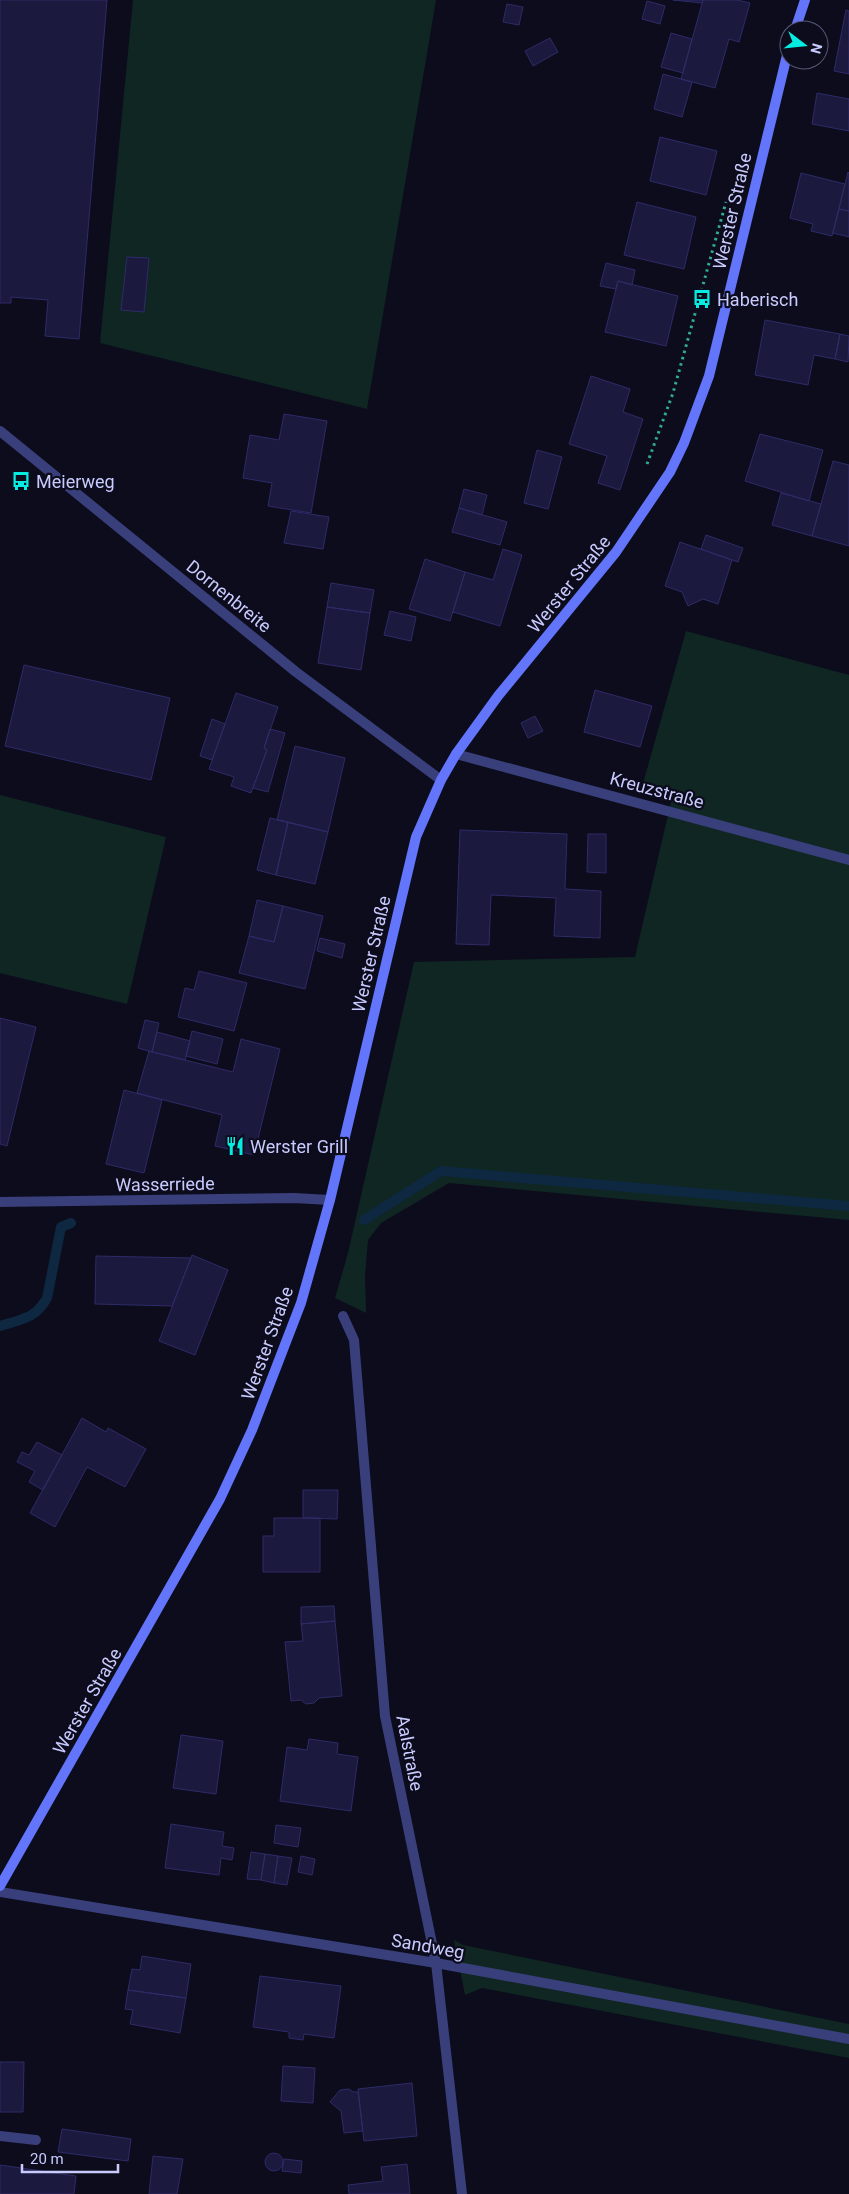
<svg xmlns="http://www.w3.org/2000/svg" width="849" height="2194" viewBox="0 0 849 2194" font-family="Roboto,sans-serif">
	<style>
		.green { fill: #0f2622 }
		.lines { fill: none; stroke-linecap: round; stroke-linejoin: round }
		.stream { stroke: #0d2840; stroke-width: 10 }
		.building { fill: #1b193d; stroke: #2e2b68 }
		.path { stroke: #30ab91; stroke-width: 3; stroke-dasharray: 2.5 4; stroke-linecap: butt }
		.lane { stroke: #383f7a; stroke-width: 10 }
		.street { stroke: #383f7a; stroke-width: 10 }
		.secondary { stroke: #6375fb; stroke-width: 10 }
		.labels { text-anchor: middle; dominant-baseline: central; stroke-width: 4.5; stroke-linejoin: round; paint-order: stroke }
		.street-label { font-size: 18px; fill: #c9cbfe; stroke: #0c0c1d }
		.poi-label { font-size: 18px; fill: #c9cbfe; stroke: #0c0c1d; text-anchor: start }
	</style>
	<rect width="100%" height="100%" fill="#0c0c1d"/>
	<path class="green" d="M133 0H436L367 409 100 343Z
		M686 631 849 675V1220L449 1183 381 1223 368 1240 365 1275 366 1313 335 1298 348 1253 414 962 635 957 671 802 640 794Z
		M0 795 166 837 127 1004 0 973Z
		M454 1940 463 1945 849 2024V2058L482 1988 465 1995Z"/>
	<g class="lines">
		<path class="stream" d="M364 1220 441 1171 849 1206
			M0 1326C22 1319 35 1319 47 1298L61 1227 71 1223"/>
	</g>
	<path class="building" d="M0 0H107L79 339 45 336 48 300 11 297V303H0Z
		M673 0H703L702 3Z
		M703 0H737L750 3 739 42 729 39 715 88 681 79Z
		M647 1 665 6 660 24 642 19Z
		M507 4 523 7 519 25 503 22Z
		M846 10 849 11V74L834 71Z
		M671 33 692 39 683 73 661 67Z
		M550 38 558 52 533 66 525 51Z
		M663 74 692 82 682 117 654 109Z
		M817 93 849 99V131L812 124Z
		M660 137 717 151 706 195 650 181Z
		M848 172 849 173V211L839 209Z
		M801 173 845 184 832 236 811 231 813 224 790 218Z
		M637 202 696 217 684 269 624 255Z
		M839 209 849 211V237L833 233Z
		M127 257 149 258 144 312 121 310Z
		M606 263 635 270 632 285 618 281 616 289 600 286Z
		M618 281 678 296 666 346 605 332Z
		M765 320 840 334 835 359 814 355 808 385 755 375Z
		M840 334 849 336 848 362 835 359Z
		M591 376 630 389 623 412 643 419 620 490 598 483 607 456 569 444Z
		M284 414 327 421 311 513 268 506 272 483 243 478 250 435 279 440Z
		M760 434 823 450 809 501 745 481Z
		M537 450 562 457 548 509 524 503Z
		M833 461 849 465V546L812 536Z
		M464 489 487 495 482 515 459 508Z
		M781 493 821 504 812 536 772 525Z
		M459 508 507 522 500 545 452 532Z
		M291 511 329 517 323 549 284 543Z
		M706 535 743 548 738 562 701 549Z
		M680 542 732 560 718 604 703 599 688 606 682 592 665 586Z
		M503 549 522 555 500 626 453 612 465 572 493 580Z
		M425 559 465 572 450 621 409 609Z
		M331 583 374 590 370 613 327 607Z
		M327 607 370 613 361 670 318 663Z
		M390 611 416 617 411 641 384 635Z
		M24 665 170 698 151 780 5 746Z
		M595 690 652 706 640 747 584 732Z
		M236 693 278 707 264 748 267 750 251 793 231 786 234 777 209 769Z
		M535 716 543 731 528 738 521 723Z
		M212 719 225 724 212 760 200 756Z
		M270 729 285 733 268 792 253 788 267 750 264 748Z
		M295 746 345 758 328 832 277 820Z
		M270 818 288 822 276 875 257 870Z
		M288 822 328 832 315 884 276 875Z
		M460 830 567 834 565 889 601 891 600 938 554 936 556 898 491 895 489 945 456 944Z
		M588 834H606V873L587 872Z
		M257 900 283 906 274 942 249 936Z
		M283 906 323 916 305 989 239 973 249 936 274 942Z
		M320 938 345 944 342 958 317 951Z
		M199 971 247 983 234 1031 178 1017 185 988 194 990Z
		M0 1018 36 1027 7 1146 0 1144Z
		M145 1020 159 1023 152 1052 138 1048Z
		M192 1031 223 1039 217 1064 186 1056Z
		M157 1032 190 1041 185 1060 152 1052Z
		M241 1039 280 1049 254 1155 215 1146 222 1115 137 1093 149 1051 233 1072Z
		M124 1090 162 1100 144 1173 106 1164Z
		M192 1255 228 1270 195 1355 159 1341Z
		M96 1256 191 1258 172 1306 95 1304Z
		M82 1418 106 1432 108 1428 146 1449 125 1487 87 1467 55 1527 30 1513Z
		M37 1442 62 1455 43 1490 29 1482 35 1471 17 1462 22 1452 29 1455Z
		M303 1490H338L337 1519 303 1518Z
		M274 1518H320V1572H263V1536H274Z
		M334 1606 335 1621 301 1624V1607Z
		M335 1621 342 1696 319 1698 314 1703 306 1704 301 1700 291 1701 285 1642 303 1641 301 1624Z
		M181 1735 223 1741 216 1794 173 1788Z
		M309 1739 338 1743 337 1754 358 1757 351 1811 280 1801 287 1747 307 1750Z
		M171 1824 224 1832 222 1846 234 1848 232 1860 221 1858 219 1875 165 1868Z
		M276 1825 301 1828 298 1847 274 1843Z
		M251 1852 265 1854 261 1880 247 1879Z
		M265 1854 278 1856 274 1883 261 1880Z
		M278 1856 292 1858 287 1885 274 1883Z
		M301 1856 315 1859 312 1875 298 1872Z
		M142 1956 191 1964 186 1998 128 1990 132 1969 140 1970Z
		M260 1976 341 1986 334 2038 304 2034 303 2040 289 2038V2032L253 2027Z
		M128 1990 186 1998 180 2033 130 2024 133 2010 125 2009Z
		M0 2062H24L23 2112H0Z
		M283 2066 315 2068 313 2103 281 2101Z
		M412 2083 417 2136 364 2141 358 2089Z
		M349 2089 353 2092H358L363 2131 344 2133 341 2111 330 2102 340 2090Z
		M62 2129 131 2139 128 2161 58 2152Z
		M265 2162a9 9 0 1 1 18 0a9 9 0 1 1-18 0Z
		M153 2156 183 2159 177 2194H149Z
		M284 2159 302 2161 301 2173 282 2171Z
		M407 2164 410 2194H349L348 2185 383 2181 381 2167Z
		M0 2165 76 2176 74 2194H0Z"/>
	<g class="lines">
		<path class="path" d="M647 464 673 393 726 202"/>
		<path class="lane" d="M0 2136 36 2140"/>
		<path class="street" d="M0 431 296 672 441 780
			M456 754 849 860
			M0 1202 294 1198 330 1200
			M343 1316 354 1340 385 1716 436 1963 462 2194
			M0 1892 436 1963 849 2039"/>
		<path class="secondary" d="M795 30 805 0
			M0 1886 220 1499 252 1430 301 1303 330 1200 416 837 441 780 456 754 498 696 616 552 670 472 684 443 709 376 789 47"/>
	</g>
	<defs>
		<g id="bus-bare" transform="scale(1.5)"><path d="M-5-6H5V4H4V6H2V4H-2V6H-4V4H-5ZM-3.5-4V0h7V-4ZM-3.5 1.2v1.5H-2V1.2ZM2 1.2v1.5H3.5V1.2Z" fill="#07ece1" stroke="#0c0c1d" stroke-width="2.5" paint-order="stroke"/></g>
		<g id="restaurant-bare" transform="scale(1.5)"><path d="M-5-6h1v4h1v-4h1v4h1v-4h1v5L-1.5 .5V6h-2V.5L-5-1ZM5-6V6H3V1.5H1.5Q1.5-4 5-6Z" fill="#07ece1" stroke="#0c0c1d" stroke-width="2.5" paint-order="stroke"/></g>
	</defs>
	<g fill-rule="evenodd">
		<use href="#bus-bare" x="702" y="299"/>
		<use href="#bus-bare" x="21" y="481"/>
		<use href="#restaurant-bare" x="235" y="1146"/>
	</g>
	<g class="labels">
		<g class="street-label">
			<text transform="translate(732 211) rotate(-77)">Werster Straße</text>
			<text transform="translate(569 584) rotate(-51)">Werster Straße</text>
			<text transform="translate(229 596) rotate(39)">Dornenbreite</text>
			<text transform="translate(657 790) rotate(15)">Kreuzstraße</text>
			<text transform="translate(371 954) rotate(-77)">Werster Straße</text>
			<text transform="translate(165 1184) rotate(-1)">Wasserriede</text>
			<text transform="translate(267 1343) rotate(-70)">Werster Straße</text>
			<text transform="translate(87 1701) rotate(-60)">Werster Straße</text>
			<text transform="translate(410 1753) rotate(79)">Aalstraße</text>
			<text transform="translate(428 1946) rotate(10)">Sandweg</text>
		</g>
		<g class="poi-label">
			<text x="717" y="299">Haberisch</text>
			<text x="36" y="481">Meierweg</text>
			<text x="250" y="1146">Werster Grill</text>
		</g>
	</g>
	<g transform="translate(804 45) rotate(106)"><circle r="24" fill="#0c0c1d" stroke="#585877"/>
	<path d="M0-4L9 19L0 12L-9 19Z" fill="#07ece1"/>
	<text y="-8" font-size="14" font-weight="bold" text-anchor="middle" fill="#c9cbfe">N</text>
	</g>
	<path d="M22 2164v8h96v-8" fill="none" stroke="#c9cbfe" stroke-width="2.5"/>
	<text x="30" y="2164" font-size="15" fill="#c9cbfe" stroke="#0c0c1d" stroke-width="4" paint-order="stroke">20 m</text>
</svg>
